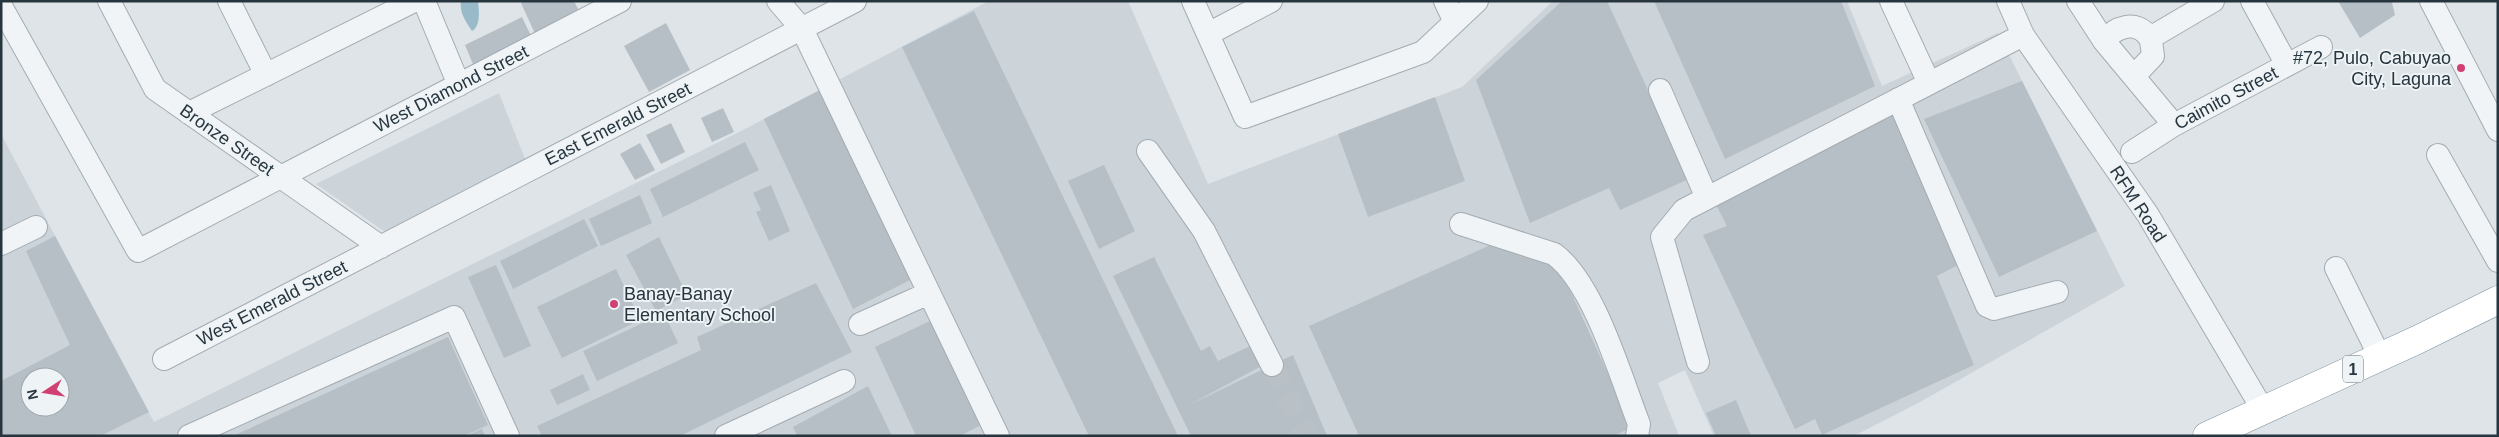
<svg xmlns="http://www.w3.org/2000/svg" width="2499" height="437" viewBox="0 0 2499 437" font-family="Arial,sans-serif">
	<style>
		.built { fill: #ccd4da; fill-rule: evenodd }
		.water { fill: #98bac9 }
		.building { fill: #b5bfc5; fill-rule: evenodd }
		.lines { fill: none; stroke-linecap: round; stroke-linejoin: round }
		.minor-tunnel { stroke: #b9c1c6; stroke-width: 22; stroke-dasharray: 22 11; stroke-linecap: butt }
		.minor-casing { stroke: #a3acb2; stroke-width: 24 }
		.highway-casing { stroke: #85959f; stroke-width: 29 }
		.minor { stroke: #f1f4f6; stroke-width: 22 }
		.highway { stroke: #fff; stroke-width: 28 }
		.poi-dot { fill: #d14073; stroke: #eef3f6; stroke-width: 2 }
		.labels { text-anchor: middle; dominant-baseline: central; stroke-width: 4; stroke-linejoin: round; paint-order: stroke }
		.shield { fill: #eef3f6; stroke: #636e76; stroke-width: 1 }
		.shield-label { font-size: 16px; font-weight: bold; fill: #27353f }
		.poi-label { font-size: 18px; fill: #27353f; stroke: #eef3f6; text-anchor: end }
		.street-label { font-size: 18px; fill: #27353f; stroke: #eef3f6 }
	</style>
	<rect width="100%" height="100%" fill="#dee4e8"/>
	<path class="built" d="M989 1H1128L1208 184 1462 87 1553 1H1847L1882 86 1998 33 2125 286 1920 402 1854 436H1714L1685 370 1658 383 1679 436H1V134L154 422 745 129ZM30 377H60V407H30Z
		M499 93 525 159 388 234 316 184Z"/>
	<path class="water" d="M461 1H478C479 11 481 26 472 31 466 22 459 12 461 1Z"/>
	<path class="building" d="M525 1H574L581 15 537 38 521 3Z
		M1562 1H1607L1689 179 1620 210 1609 188 1530 223 1476 80Z
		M1654 1H1841L1875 86 1725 159Z
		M2338 1H2395L2392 3 2395 15 2360 38Z
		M974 11 1178 436H1089L902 47Z
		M522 17 533 40 475 69 465 45Z
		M666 23 690 70 649 92 624 46Z
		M2022 81 2097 231 1999 277 1924 119Z
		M824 88 914 278 853 309 764 119Z
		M1435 97 1465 181 1368 217 1338 134Z
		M723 108 734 132 712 142 701 118Z
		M1896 110 1964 262 1937 276 1974 365 1822 435 1815 419 1795 429 1703 235 1727 226 1713 199Z
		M671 123 685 152 661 164 646 135Z
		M745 142 759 170 663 217 650 189Z
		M640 143 655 170 635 180 620 154Z
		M1104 165 1135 231 1099 249 1068 181Z
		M771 185 790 231 769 241 756 212 761 210 753 193Z
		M640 195 652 223 601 246 589 219Z
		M584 219 598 246 513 289 500 261Z
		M55 236 149 412 100 436H1V381L70 345 26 251ZM30 377H60V407H30Z
		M659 237 687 295 656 311 626 255Z
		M1504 239 1555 257 1632 427 1614 436H1359L1309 326Z
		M1154 257 1201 351 1210 346 1218 361 1259 342 1269 362 1189 405 1293 355 1327 436H1191L1113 276Z
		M496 265 531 346 504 358 468 277Z
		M616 269 640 320 562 358 537 307Z
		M816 283 852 352 680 436H542L537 426 701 350 697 337Z
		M664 313 678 343 597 381 583 351Z
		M932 320 981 425 960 436H916L875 347Z
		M448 337 488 425 464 436H233Z
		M583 374 590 390 557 405 550 390Z
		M868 386 892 436H797L793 427Z
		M1736 400 1751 436H1716L1706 413Z
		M482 429 485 436H466Z"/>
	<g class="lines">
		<path class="minor-tunnel" d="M1272 365 1307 436"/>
		<g class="minor-casing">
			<path id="minor" d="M109 1 155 89 381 247
				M229 1 266 75
				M424 1 459 85
				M778 1 802 29 998 436
				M1193 1 1245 117 1423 52 1477 1
				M1445 1 1455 22
				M1891 1 1929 83
				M2008 1 2023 35 2148 215 2263 410
				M2078 1 2104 41 2174 125
				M2252 1 2287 65
				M2431 1 2498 130
				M1 6 138 251 620 1
				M1208 34 1271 1
				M2150 38 2213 1
				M2104 41C2115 27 2136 19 2149 37 2152 41 2152 50 2153 56L2134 76
				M1660 90 1707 198
				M1898 99 1987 306 1994 309 2057 292
				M189 113 414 1
				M1148 151 1204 231 1272 365
				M2132 152 2174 125 2321 47
				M2438 155 2498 261
				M1461 224 1554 254C1594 283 1621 378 1639 424L1637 436
				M1 244 36 227
				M2336 268 2380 357
				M860 324 929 293
				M164 359 855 1
				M1698 362 1662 237 1684 210 2023 35
				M189 436 454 317 508 436
				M726 436 844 381"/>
		</g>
		<g class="highway-casing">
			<path id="highway" d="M2207 436 2417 340 2498 300"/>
		</g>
		<use href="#minor" class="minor"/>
		<use href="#highway" class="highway"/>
	</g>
	<g class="poi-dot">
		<circle cx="2461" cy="68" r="5"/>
		<circle cx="614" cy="304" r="5"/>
	</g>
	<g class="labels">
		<rect class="shield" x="2343" y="355.5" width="20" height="27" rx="4"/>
		<g class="shield-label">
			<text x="2353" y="369">1</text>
		</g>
		<g class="poi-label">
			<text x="2451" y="58">#72, Pulo, Cabuyao<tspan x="2451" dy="21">City, Laguna</tspan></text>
			<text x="624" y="294" text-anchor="start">Banay-Banay<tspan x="624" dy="21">Elementary School</tspan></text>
		</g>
		<g class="street-label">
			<text transform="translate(451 89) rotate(-27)">West Diamond Street</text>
			<text transform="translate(2226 98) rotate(-28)">Caimito Street</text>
			<text transform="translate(618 124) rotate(-27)">East Emerald Street</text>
			<text transform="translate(227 140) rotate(35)">Bronze Street</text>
			<text transform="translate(2138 204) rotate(57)">RFM Road</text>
			<text transform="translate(272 303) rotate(-27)">West Emerald Street</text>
		</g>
	</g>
	<rect width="2499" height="437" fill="none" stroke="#27353f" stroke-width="5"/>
	<g transform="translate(45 392) rotate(258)"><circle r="24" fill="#eef3f6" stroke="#9ea7ad"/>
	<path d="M0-4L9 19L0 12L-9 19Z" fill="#d14073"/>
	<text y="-8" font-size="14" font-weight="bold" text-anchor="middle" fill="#27353f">N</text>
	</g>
</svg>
